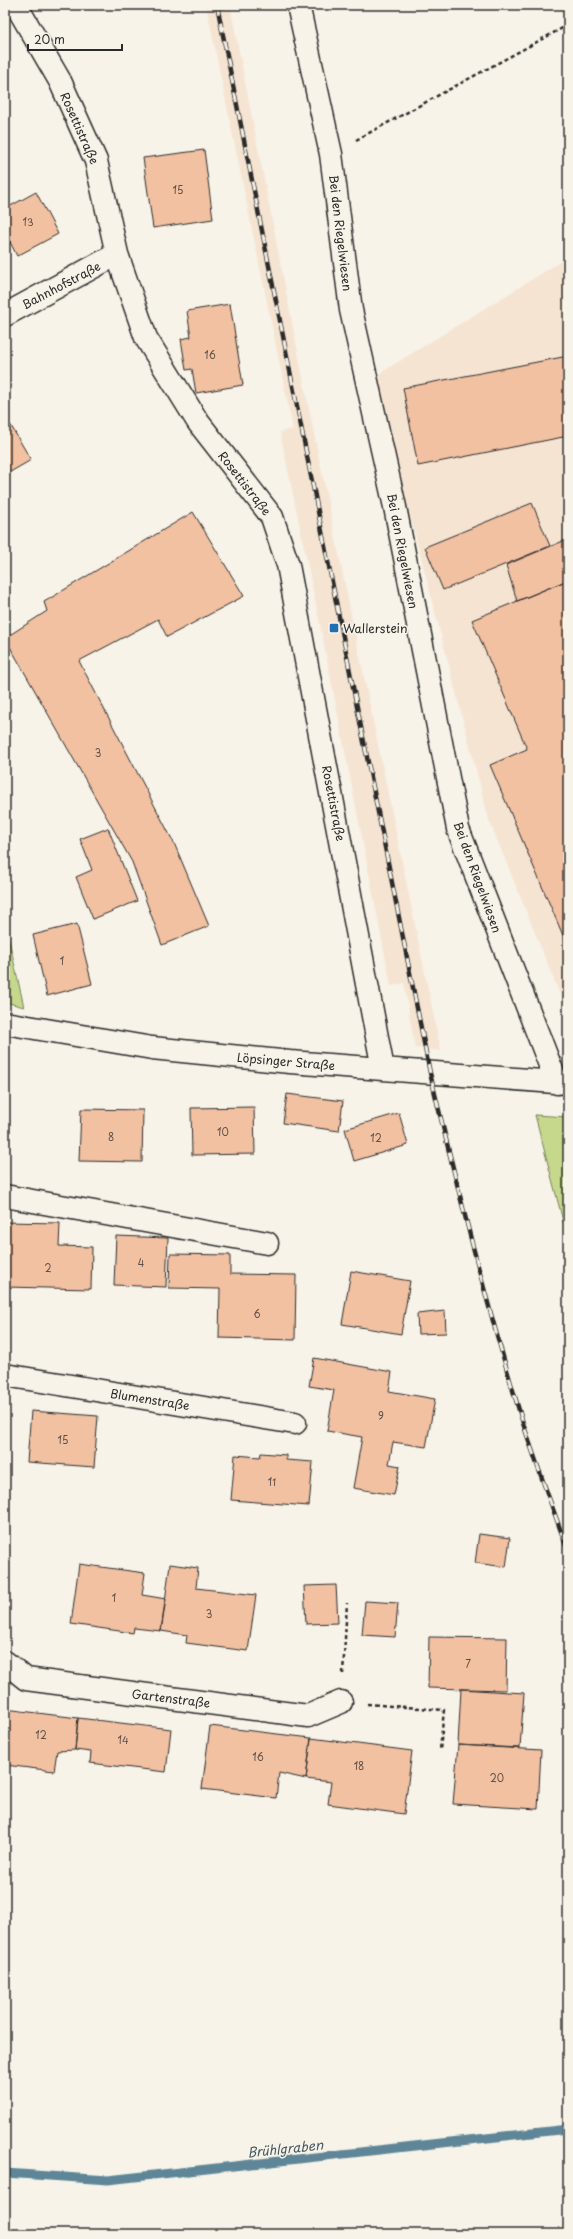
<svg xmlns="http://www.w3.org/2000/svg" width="573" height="2239" viewBox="0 0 573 2239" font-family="'Playpen Sans',sans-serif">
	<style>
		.built { fill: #f6e4d3 }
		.green { fill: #c5d88c; stroke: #78825c }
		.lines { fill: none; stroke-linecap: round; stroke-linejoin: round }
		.stream { stroke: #5e8698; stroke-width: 9 }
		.building { fill: #f2c1a2; stroke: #2b2b2b }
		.minor-casing { stroke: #2b2b2b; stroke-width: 25 }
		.path { stroke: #2b2b2b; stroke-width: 2.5; stroke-dasharray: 4 3; stroke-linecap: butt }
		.minor { stroke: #f7f3e8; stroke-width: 22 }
		.rail-casing { stroke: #2b2b2b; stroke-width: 4.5 }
		.rail { stroke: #f7f3e8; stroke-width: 3; stroke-dasharray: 9; stroke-linecap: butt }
		.poi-dot { fill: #1f6fb2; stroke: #f7f3e8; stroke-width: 1.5 }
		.labels { text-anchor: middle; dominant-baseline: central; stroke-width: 3; stroke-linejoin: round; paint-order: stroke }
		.number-label { font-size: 10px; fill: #5d5049 }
		.street-label { font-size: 12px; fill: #2b2b2b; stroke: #f7f3e8 }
		.poi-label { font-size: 12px; fill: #2b2b2b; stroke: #f7f3e8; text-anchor: start }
		.water-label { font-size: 13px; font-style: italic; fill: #445862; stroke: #f7f3e8 }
	</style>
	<rect width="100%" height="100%" fill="#f7f3e8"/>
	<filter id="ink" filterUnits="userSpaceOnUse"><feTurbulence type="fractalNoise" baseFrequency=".025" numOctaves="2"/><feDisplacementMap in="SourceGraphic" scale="8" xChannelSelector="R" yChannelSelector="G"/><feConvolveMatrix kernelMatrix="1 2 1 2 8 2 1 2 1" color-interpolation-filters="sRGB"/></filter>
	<g filter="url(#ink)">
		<path class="built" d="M206 5H230L312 424 441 1051 415 1048 404 983 391 986 321 629 280 432 293 429Z
			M568 257V1014L489 820 408 508 377 375Z"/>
		<path class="green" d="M5 922 24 1007 5 1002Z
			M535 1115 568 1117V1240Z"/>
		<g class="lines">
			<path class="stream" d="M5 2173 108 2180 568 2129"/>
		</g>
		<path class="building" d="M204 150 213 219 153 228 143 158Z
			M36 192 58 234 17 256 5 232V209Z
			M230 304 243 385 196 393 192 369 186 370 181 339 191 337 187 311Z
			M568 356V436L418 466 403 388Z
			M7 419 31 460 5 475V421Z
			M532 503 550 546 443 590 425 547Z
			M193 512 244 596 167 637 158 619 79 661 174 843 209 926 162 945 132 862 5 638 47 611 44 602Z
			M568 539V580L517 601 506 565Z
			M568 580V947L490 765 527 749 472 620Z
			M108 828 137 901 93 919 76 877 92 870 80 839Z
			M77 924 92 984 47 996 33 935Z
			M287 1094 343 1101 339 1131 283 1123Z
			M254 1107 255 1154 192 1155 191 1108Z
			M81 1109 143 1110 142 1162 79 1161Z
			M399 1113 408 1145 354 1161 345 1129Z
			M5 1222 60 1223 59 1246 92 1247 91 1289 5 1287Z
			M116 1236 168 1238 166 1287 114 1285Z
			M170 1254 230 1255V1274L296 1275 295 1340 219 1338 220 1289 169 1288Z
			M351 1271 410 1281 401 1334 342 1324Z
			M445 1311 446 1333 418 1334 417 1314Z
			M314 1358 392 1372 389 1391 435 1399 426 1447 393 1442 389 1464 400 1466 394 1495 353 1488 362 1437 327 1431 334 1390 309 1386Z
			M31 1411 98 1416 94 1467 27 1462Z
			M261 1453 286 1455V1460L313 1462 309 1506 231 1500 235 1455 260 1457Z
			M479 1534 510 1538 506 1567 475 1563Z
			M79 1564 145 1573 142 1595 166 1599 161 1631 134 1628 133 1633 71 1624Z
			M170 1564 198 1568 196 1588 256 1595 248 1651 186 1643 187 1635 161 1631Z
			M336 1585 338 1623 306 1624 304 1586Z
			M365 1601 398 1603 395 1637 362 1635Z
			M429 1637 507 1638 506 1690 428 1688Z
			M461 1689 524 1693 520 1748 458 1745Z
			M5 1709 78 1718 75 1750 57 1751 54 1771 5 1765Z
			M78 1718 171 1729 166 1772 90 1763 91 1752 75 1750Z
			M210 1726 311 1738 306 1779 279 1773 276 1798 202 1789Z
			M311 1738 412 1751 404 1814 328 1804 331 1782 306 1779Z
			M458 1745 541 1750 538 1809 453 1804Z"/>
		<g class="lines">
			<g class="minor-casing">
				<path id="minor" d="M16 5 60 81 96 161 117 254 146 338 198 422 272 517 288 565 383 1069
					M298 5 331 154 351 310 395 507 458 829 557 1083
					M5 315 117 254
					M5 1023 152 1048 290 1062 568 1083
					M5 1196 267 1243
					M5 1375 295 1423
					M5 1662 26 1679 308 1716 341 1702"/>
			</g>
			<path class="path" d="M356 140 568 25
				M343 1674 347 1603
				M367 1704 444 1710 440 1750"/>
			<use href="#minor" class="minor"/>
			<g class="rail-casing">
				<path id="rail" d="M217 5 430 1073C458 1190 487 1308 523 1423 537 1466 553 1509 568 1551"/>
			</g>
			<use href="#rail" class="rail"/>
		</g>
	</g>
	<rect class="poi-dot" x="329" y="623" width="10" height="10" rx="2"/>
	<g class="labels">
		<g class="number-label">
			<text x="178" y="189">15</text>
			<text x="28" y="221">13</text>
			<text x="210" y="354">16</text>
			<text x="98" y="752">3</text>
			<text x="62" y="960">1</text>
			<text x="223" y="1131">10</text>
			<text x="111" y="1136">8</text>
			<text x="376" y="1137">12</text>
			<text x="141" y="1262">4</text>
			<text x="48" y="1267">2</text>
			<text x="257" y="1313">6</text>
			<text x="381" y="1415">9</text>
			<text x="63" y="1439">15</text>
			<text x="272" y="1481">11</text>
			<text x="114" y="1597">1</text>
			<text x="209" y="1613">3</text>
			<text x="468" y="1663">7</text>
			<text x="41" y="1734">12</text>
			<text x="123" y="1739">14</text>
			<text x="258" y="1756">16</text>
			<text x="359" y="1765">18</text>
			<text x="497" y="1777">20</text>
		</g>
		<g class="street-label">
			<text transform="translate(80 128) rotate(66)">Rosettistraße</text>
			<text transform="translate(341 233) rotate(83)">Bei den Riegelwiesen</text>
			<text transform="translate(61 285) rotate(-28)">Bahnhofstraße</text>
			<text transform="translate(245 483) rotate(52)">Rosettistraße</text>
			<text transform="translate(403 551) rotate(79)">Bei den Riegelwiesen</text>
			<text transform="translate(334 803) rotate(79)">Rosettistraße</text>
			<text transform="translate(478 877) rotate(70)">Bei den Riegelwiesen</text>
			<text transform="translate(286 1061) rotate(5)">Löpsinger Straße</text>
			<text transform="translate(150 1399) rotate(9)">Blumenstraße</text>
			<text transform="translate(171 1698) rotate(7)">Gartenstraße</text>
		</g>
		<g class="poi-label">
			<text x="343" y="628">Wallerstein</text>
		</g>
		<g class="water-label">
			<text transform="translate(285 2148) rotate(-6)">Brühlgraben</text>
		</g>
	</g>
	<rect width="573" height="2239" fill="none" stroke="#f7f3e8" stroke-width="20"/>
	<rect x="10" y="10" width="553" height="2219" fill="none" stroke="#2b2b2b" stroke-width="1.5" filter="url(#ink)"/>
	<path d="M28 44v6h94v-6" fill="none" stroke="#2b2b2b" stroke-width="2"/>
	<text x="34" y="44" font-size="12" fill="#2b2b2b" stroke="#f7f3e8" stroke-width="3" paint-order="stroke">20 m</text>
</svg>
